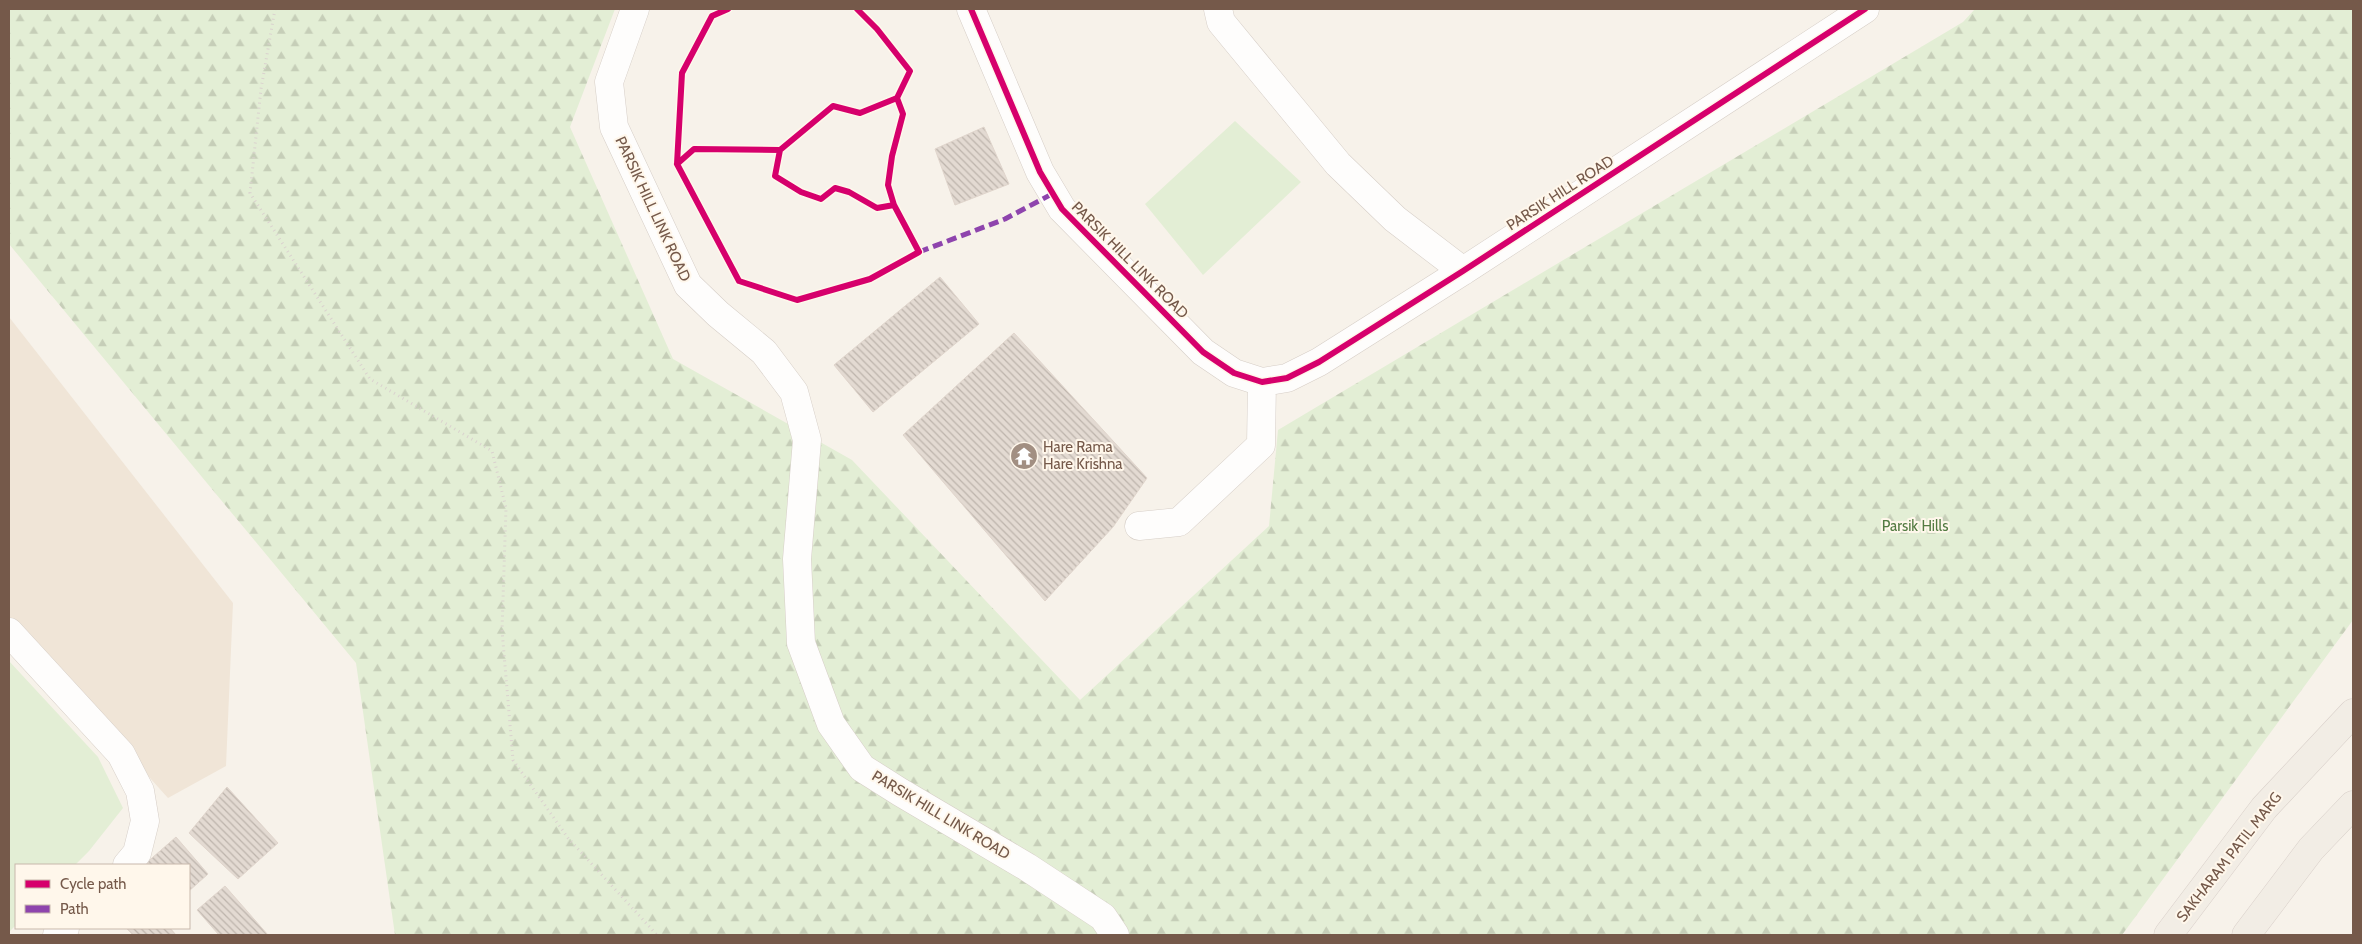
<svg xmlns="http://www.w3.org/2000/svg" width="2362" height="944" viewBox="0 0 2362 944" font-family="Cabin,sans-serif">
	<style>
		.residential { fill: #f0e5d7 }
		.green { fill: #e3eed5 }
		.forest { fill: url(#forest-firs) }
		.building { fill: url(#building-back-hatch); stroke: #e0d5cc }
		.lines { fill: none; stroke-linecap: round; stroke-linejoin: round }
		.minor-casing { stroke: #d6cec7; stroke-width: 29 }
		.major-casing { stroke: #d8cfc9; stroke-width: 29 }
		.path { stroke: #dad2ce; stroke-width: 3; stroke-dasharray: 1 4; stroke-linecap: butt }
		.minor { stroke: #fefdfc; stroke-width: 28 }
		.major { stroke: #f2ede5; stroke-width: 28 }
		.quiet { stroke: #8e44ad; stroke-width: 5; stroke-dasharray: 10 5; stroke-linecap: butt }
		.cycleway-casing { stroke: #fff7eb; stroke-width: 9 }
		.cycleway { stroke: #d6006c; stroke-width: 6 }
		.labels { text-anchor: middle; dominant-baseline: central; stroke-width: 4; stroke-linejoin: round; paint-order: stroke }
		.street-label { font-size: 15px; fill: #75594a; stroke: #fff7eb }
		.poi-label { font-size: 15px; fill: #75594a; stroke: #fff7eb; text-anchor: start }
		.park-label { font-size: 15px; fill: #537b42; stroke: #fff7eb }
	</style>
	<defs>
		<pattern id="forest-firs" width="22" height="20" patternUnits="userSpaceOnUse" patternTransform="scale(1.25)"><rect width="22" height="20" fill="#e3eed5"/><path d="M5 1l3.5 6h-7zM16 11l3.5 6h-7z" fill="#c6ceb8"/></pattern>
		<pattern id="building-back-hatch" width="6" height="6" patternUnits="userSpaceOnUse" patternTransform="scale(1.25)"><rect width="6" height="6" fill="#e3dad2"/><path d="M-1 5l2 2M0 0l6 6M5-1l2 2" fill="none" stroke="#bdb4ac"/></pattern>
	</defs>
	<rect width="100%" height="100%" fill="#f7f2ea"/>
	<path class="residential" d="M9 317 233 603 226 766 168 798 9 621Z"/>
	<path class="green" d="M1235 121 1301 182 1203 275 1145 204Z
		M9 661 98 757 123 808 89 851 75 865H16V925L9 932Z"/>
	<path class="forest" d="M9 9H615L570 127 673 359 852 460 1080 700 1269 526 1278 430 1963 22 1975 9H2353V620L2122 935H395L356 663 9 244Z"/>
	<path class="building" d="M984 127 1009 184 955 205 935 149Z
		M940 277 979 324 873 412 834 365Z
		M1014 333 1147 478 1113 527 1045 601 903 435Z
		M227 787 278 843 238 879 189 833Z
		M176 837 208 874 189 891V865H144Z
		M225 886 268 935H219L197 910Z
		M126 928H170L176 935H133Z"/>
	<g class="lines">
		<g class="minor-casing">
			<path id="minor" d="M635 9 609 82 614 127 688 285 718 314 764 352 794 392 807 440 797 559 801 643 831 724 862 768 900 792 1027 867 1103 917 1115 935
				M971 9 1040 172 1062 209 1203 352 1234 373 1262 382 1287 378 1319 362 1463 271 1865 9
				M1218 9 1221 22 1338 164 1395 219 1463 271
				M1139 526 1179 522 1261 445 1262 382
				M9 632 121 754 140 791 145 821 137 853 127 865
				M57 935 65 928"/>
		</g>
		<g class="major-casing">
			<path id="major" d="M2168 935 2264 808 2353 713
				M2246 935 2311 849 2353 805"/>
		</g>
		<path class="path" d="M275 9 261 89 250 193 370 379 492 451 506 508 502 630 513 760 568 838 657 935"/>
		<use href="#minor" class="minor"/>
		<use href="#major" class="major"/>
		<path class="quiet" d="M919 252 1005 219 1052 194"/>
		<g class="cycleway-casing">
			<path id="cycleway" d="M728 9 712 16 682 73 677 164 739 281 797 300 870 279 919 252 894 205
				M971 9 1040 172 1062 209 1203 352 1234 373 1262 382 1287 378 1319 362 1463 271 1865 9
				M780 150 775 176 801 192 821 199 835 188 849 192 877 208 894 205 888 185 892 156 903 114 897 98
				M677 164 694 149 780 150 833 106 860 113 897 98 910 71 877 29 857 9"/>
		</g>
		<use href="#cycleway" class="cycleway"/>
	</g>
	<defs>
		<g id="temple-disc" transform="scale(1.4375)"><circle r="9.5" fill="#a28f82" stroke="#fff7eb"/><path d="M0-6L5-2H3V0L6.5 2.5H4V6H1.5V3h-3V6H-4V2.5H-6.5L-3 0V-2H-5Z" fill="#fff"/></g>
	</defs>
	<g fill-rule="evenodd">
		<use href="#temple-disc" x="1024" y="456"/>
	</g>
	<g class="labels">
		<g class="street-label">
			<text transform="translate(1560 193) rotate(-33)">PARSIK HILL ROAD</text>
			<text transform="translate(653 209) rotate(65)">PARSIK HILL LINK ROAD</text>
			<text transform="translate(1130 260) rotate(45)">PARSIK HILL LINK ROAD</text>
			<text transform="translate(941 815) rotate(31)">PARSIK HILL LINK ROAD</text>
			<text transform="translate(2229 857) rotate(-52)">SAKHARAM PATIL MARG</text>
		</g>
		<g class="poi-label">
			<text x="1043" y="447">Hare Rama<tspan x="1043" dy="17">Hare Krishna</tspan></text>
		</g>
		<g class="park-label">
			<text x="1915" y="526">Parsik Hills</text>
		</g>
	</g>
	<rect width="2362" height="944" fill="none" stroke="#75594a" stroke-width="20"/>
	<rect x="15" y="864" width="175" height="65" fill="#fff7eb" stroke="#c8b8ab"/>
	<rect x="25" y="880" width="25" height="8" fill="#d6006c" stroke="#c8b8ab"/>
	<text x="60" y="889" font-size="15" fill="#75594a">Cycle path</text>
	<rect x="25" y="905" width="25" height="8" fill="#8e44ad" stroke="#c8b8ab"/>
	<text x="60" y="914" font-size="15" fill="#75594a">Path</text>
</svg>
